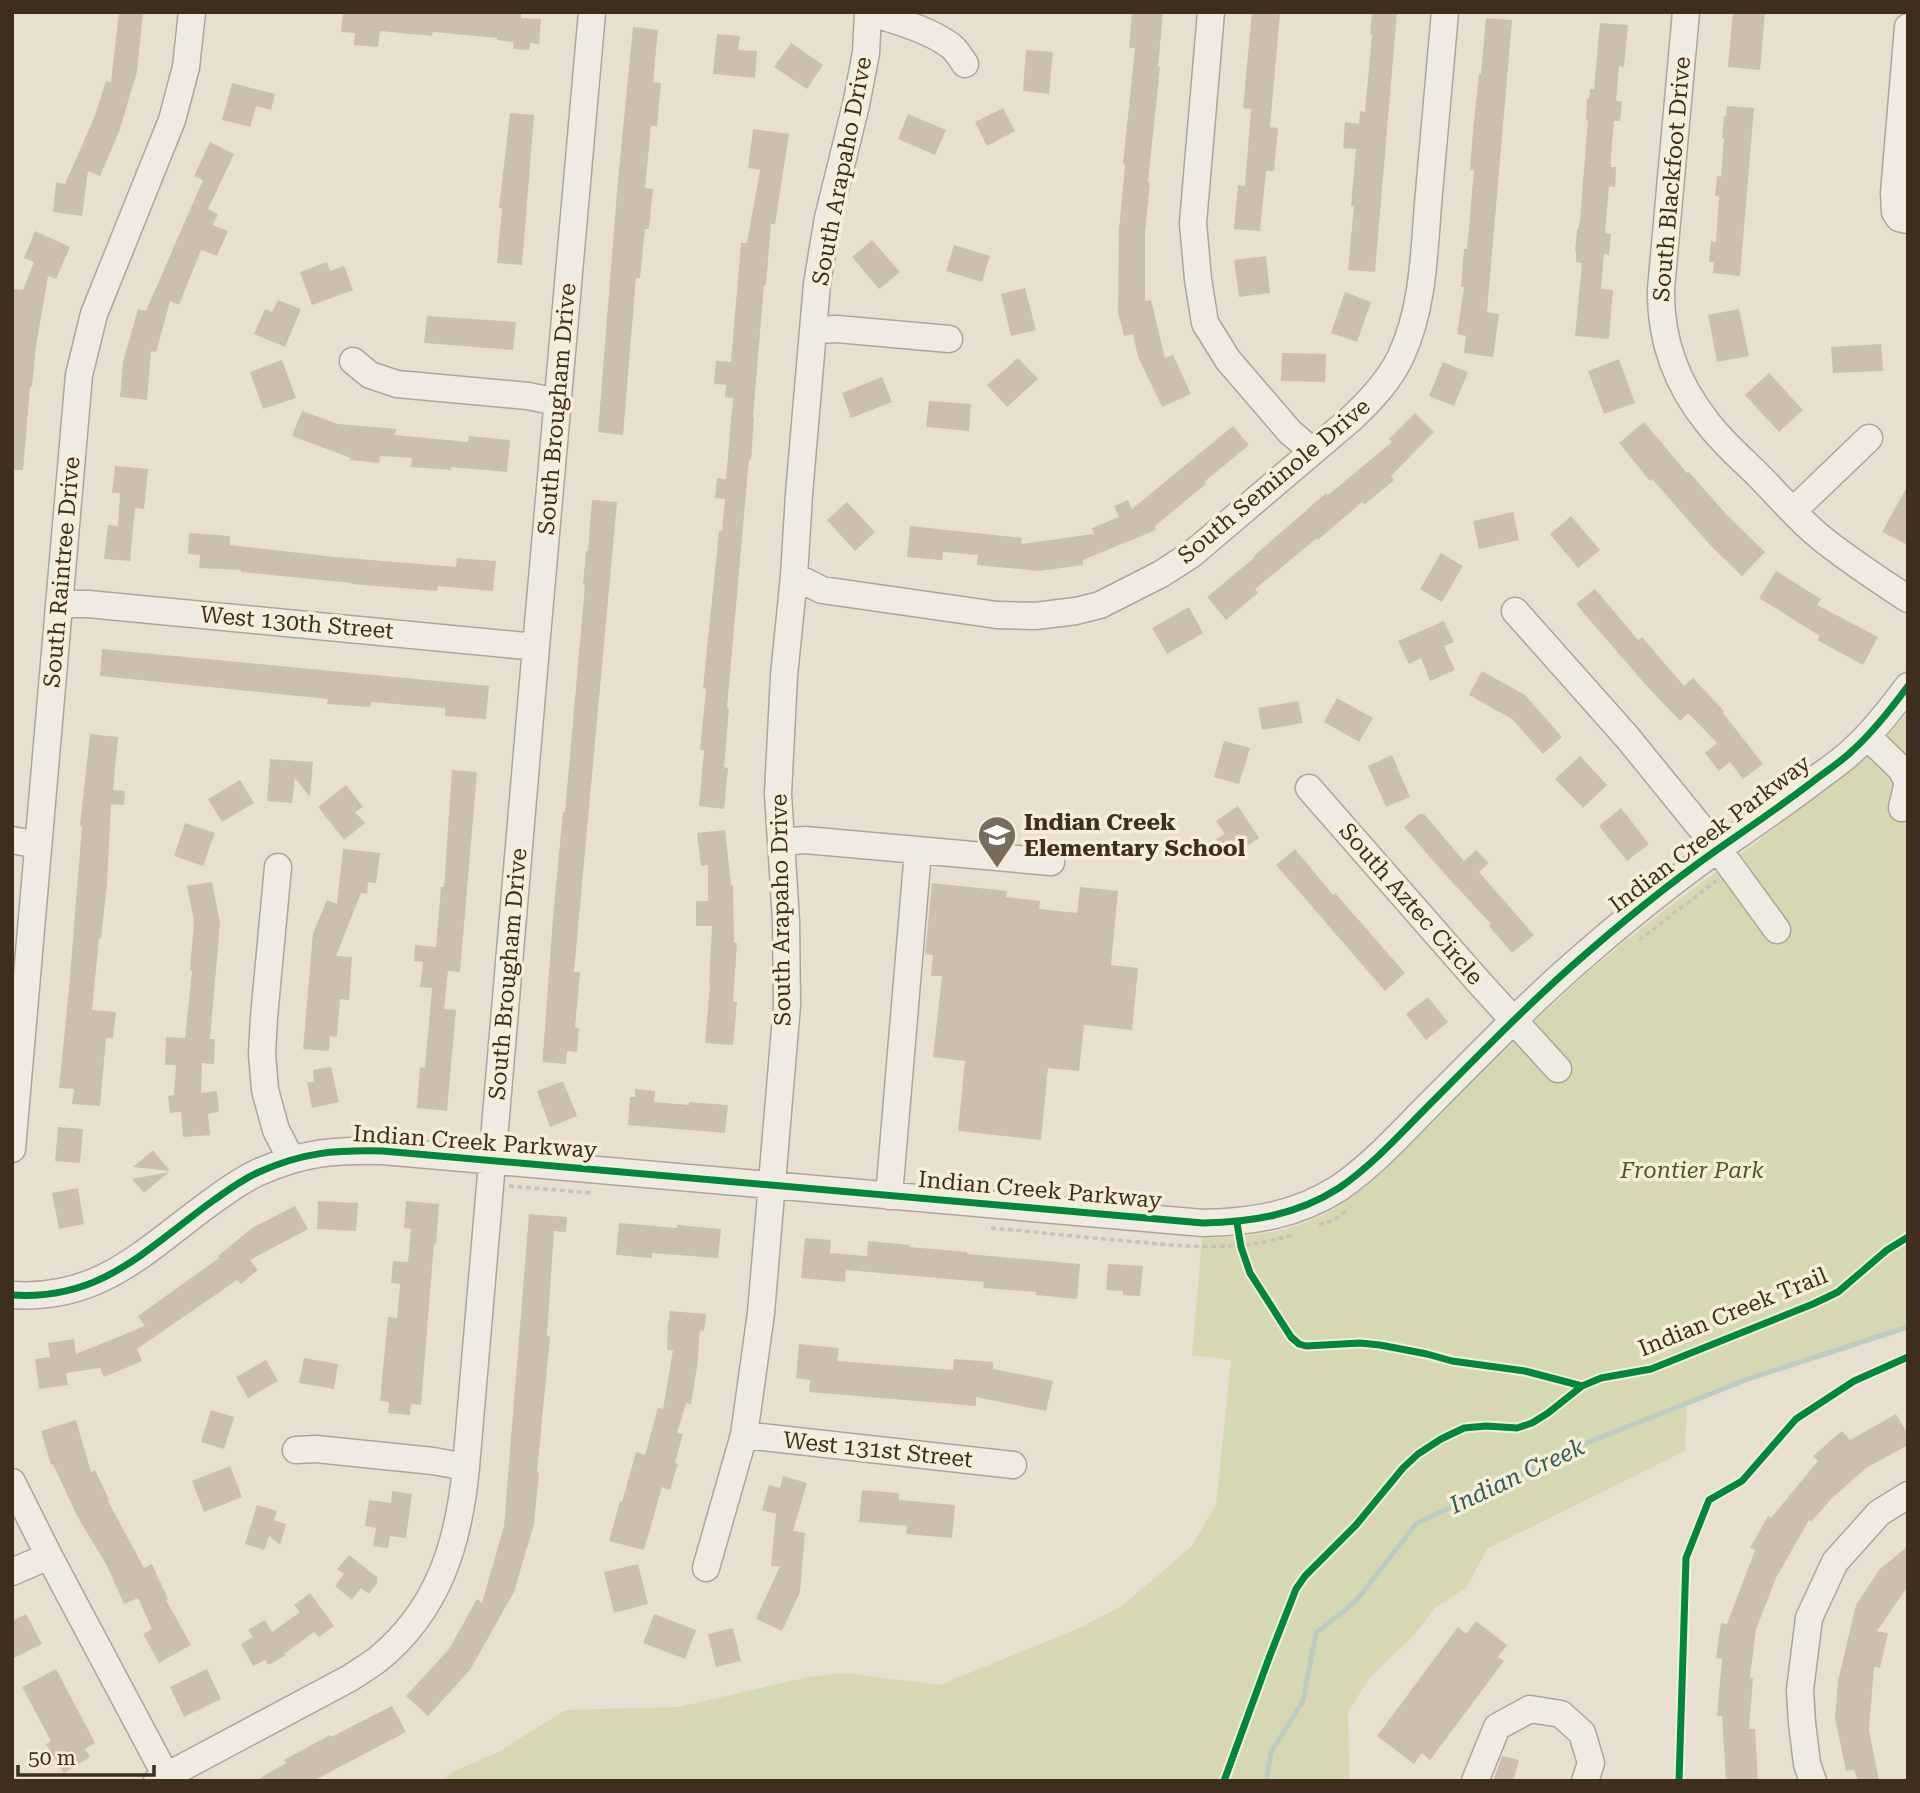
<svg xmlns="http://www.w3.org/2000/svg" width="1920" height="1793" viewBox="0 0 1920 1793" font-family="'Roboto Serif',serif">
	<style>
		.green { fill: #d6d7b3 }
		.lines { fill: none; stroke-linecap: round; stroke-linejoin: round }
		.stream { stroke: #bcccc2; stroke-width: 5 }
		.building { fill: #cbbfb2 }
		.minor-casing { stroke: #ada599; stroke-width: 29 }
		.path { stroke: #c8c2b9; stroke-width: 3.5; stroke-dasharray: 5 3.5; stroke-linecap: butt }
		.minor { stroke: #efebe3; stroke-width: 26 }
		.cycleway-casing { stroke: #f7eed8; stroke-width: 11 }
		.cycleway { stroke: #00873e; stroke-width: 7 }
		.labels { text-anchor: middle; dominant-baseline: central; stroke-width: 7; stroke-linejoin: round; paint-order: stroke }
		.street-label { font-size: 23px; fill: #3d2e20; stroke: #f7eed8 }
		.poi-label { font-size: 23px; font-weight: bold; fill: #3d2e20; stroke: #f7eed8; text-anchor: start }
		.park-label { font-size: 23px; font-style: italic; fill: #4d5a26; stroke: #f7eed8 }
		.water-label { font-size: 24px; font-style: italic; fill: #2f5d5a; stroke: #f7eed8 }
	</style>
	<rect width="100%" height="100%" fill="#e7e0d1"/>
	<path class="green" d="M1908 712V1327L1748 1379 1687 1403 1685 1451 1487 1549 1466 1588 1436 1607 1413 1636 1370 1677 1348 1712 1350 1781H440L456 1770 497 1753 565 1710 678 1707 808 1677 843 1673 940 1685 1077 1629 1122 1606 1191 1547 1216 1505 1231 1360 1192 1355 1202 1238C1246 1237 1290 1234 1330 1211 1371 1188 1403 1152 1437 1118 1492 1064 1546 1008 1605 958 1666 907 1731 862 1794 814 1835 783 1876 752 1908 712Z"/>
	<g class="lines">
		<path class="stream" d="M1266 1781 1271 1752 1303 1701 1316 1633 1355 1602 1417 1523 1589 1442 1748 1379 1908 1327"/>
	</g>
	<path class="building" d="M119 12H143L137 72 119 132 100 176 88 171 82 216 53 212 56 182 65 184 94 118 106 81 111 82Z
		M343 12H483L521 14V18L541 19 539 44 530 43 529 50 513 49V42L497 40V38L433 32 432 36 380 31 378 47 354 45 355 33 341 32Z
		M1132 12H1163L1158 67H1160L1148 182 1150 183 1145 233V301L1151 300 1165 358 1173 355 1191 394 1162 407 1138 357 1133 334 1124 336 1118 313 1119 230 1125 165 1123 164 1135 48H1129Z
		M1252 12 1280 13 1270 127 1278 128 1274 171H1266L1260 231 1234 229 1238 185 1245 186 1251 109 1243 108Z
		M1372 12H1397L1375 272 1348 270 1354 206H1351L1356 149 1343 148 1345 122 1359 124 1360 111 1365 112 1372 35H1370Z
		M1733 12H1765L1760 70 1728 67Z
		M1486 18 1512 20 1487 312 1499 314 1493 357 1464 353 1466 336 1457 334 1464 287H1461L1464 249H1467L1474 170H1470L1473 131 1479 74H1481Z
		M1600 23 1628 25 1624 67 1619 66 1616 101 1622 102 1620 121H1614L1611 157V167H1616L1615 187 1609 186 1606 222 1605 233 1611 234 1609 255 1604 254 1601 289 1613 290 1609 339 1575 336 1582 263 1576 262V252H1575L1577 230H1578L1580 220 1588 120H1586L1587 98H1589L1590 89H1594Z
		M633 27 658 30 653 82 661 83 657 126H651L645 188 653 189 649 229H645L640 278H636L623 435 598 432 618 180Z
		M717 34 740 36 738 50 757 51 755 78 713 74Z
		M791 43 823 65 807 89 774 67Z
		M1026 50 1053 52 1049 94 1023 91Z
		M232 83 275 94 271 110 256 106 250 127 222 120Z
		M1727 106 1754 108 1740 276 1713 273 1714 262H1709L1711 241 1716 242 1719 196H1715L1717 176 1721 177 1724 138H1722L1724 116H1726Z
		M1003 108 1015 131 987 146 975 122Z
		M510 113 534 115 522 265 497 263 502 208H499Z
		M908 114 946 130 935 155 898 139Z
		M753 129 789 134 775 224H771L766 285H764L753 417 754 418 751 460 749 459 727 708 729 709 724 767 728 768 724 809 699 806 704 751 700 750 706 689 703 688 719 531H722L725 499 715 498 717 478 726 479 733 398 725 397 726 385 714 384 716 361 731 362 741 243H747L760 170 748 168Z
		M210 142 234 154 208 209 218 214 213 225 228 231 217 256 201 250 179 305 170 301 156 352 151 351 147 400 120 397 123 362 138 309 146 311 203 180 194 176Z
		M35 231 70 247 56 279 48 276 36 346 32 387H30L23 470H12V302L14 289 23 290 34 262 24 258Z
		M872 240 900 272 879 289 852 257Z
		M954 245 990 256 982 282 946 271Z
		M1266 256 1270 293 1239 297 1234 260Z
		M327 262 330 271 344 266 353 290 312 305 300 272Z
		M1025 288 1036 330 1011 336 1001 294Z
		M1345 292 1371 302 1357 342 1331 333Z
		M278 300 301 309 285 347 254 334 265 309 272 312Z
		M1739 309 1749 356 1717 362 1708 315Z
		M427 316 516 322 513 350 424 343Z
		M1881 344 1883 371 1833 373 1831 347Z
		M1282 353 1326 354 1325 382 1281 381Z
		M1018 358 1038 379 1007 407 987 385Z
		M1619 359 1635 403 1604 414 1588 371Z
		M282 360 296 398 263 409 250 372Z
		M1443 362 1468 372 1454 406 1429 396Z
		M1769 373 1803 410 1779 432 1745 395Z
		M882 377 892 402 851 418 842 393Z
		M929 401 971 404 969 431 926 427Z
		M302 411 338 424 396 429 395 435 468 442 469 436 510 440 507 472 451 467V470L411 467 412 458 380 456 379 463 350 460 351 458 292 436Z
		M1415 413 1434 432 1391 476 1394 480 1364 505 1362 502 1318 540 1317 538 1255 589 1258 593 1226 620 1207 597 1255 557 1254 556 1326 493 1328 495 1392 442 1389 439Z
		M1644 422 1687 473 1689 472 1727 515 1765 552 1742 576 1711 546 1652 479 1650 481 1619 443Z
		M1233 426 1249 445 1204 482 1206 484 1155 526 1156 530 1083 560V565L1039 571 977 565 978 555 943 552 942 560 907 557 910 526 1022 538 1021 544 1094 534 1092 528 1119 517 1114 506 1128 500 1132 509Z
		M115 466 148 469 144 509 135 508 130 561 104 559 108 525 118 526 120 493H112Z
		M1908 485V545L1882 532Z
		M592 500 617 502 574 972H580L575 1028H579L577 1052 567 1051 566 1064 543 1062V1055L553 917 563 812H565L585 585 583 584 586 551H588Z
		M847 502 875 532 855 551 827 520Z
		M1513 512 1519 540 1479 549 1473 521Z
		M1571 516 1600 550 1578 568 1550 534Z
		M189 533 230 536V545L335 557 456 567 457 558 496 561 493 591 438 586 437 591 351 584V583L241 572V570L199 568 200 555 188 554Z
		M1441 553 1463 566 1442 602 1420 589Z
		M1776 571 1821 599 1817 605 1878 637 1863 665 1817 640 1820 636 1759 598Z
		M1595 589 1638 640 1642 637 1684 686 1693 678 1724 711 1723 713 1763 764 1743 779 1730 762 1719 771 1705 753 1717 743 1688 713 1680 721 1645 684 1576 604Z
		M1189 607 1203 633 1167 654 1152 628Z
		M1444 621 1454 642 1444 646 1455 670 1430 681 1421 658 1409 664 1398 641Z
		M102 649 489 686 486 719 445 716V708L371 702 370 707 327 704 328 699 100 676Z
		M1482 671 1525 695 1562 737 1543 754 1512 719 1469 695Z
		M1337 698 1373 718 1359 742 1324 722Z
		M1298 701 1303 723 1262 730 1258 708Z
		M90 734 118 737 113 790 125 791 124 805 111 804 107 884 101 938H99L92 1010 116 1012 113 1038H106L100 1106 72 1104 74 1089 59 1088 69 989 82 826H80Z
		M1224 741 1250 748 1239 784 1214 777Z
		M1392 755 1410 797 1386 807 1368 766Z
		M1580 756 1607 785 1583 808 1555 779Z
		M270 759 313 762 310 797 295 778 292 803 267 801Z
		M452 770 477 772 460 972 448 971 444 1009 456 1010 447 1111 417 1108 420 1067 425 1068 432 988 420 987 423 962 414 961 415 945 436 947 441 887H444Z
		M240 780 254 803 222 822 208 799Z
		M346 785 363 807 355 812 365 823 344 840 318 807Z
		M1238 806 1259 838 1229 858 1216 839 1225 834 1216 821Z
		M1621 808 1649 844 1627 861 1599 826Z
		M1419 814H1424L1464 861 1476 850 1489 863 1479 872 1534 935 1512 953 1489 926 1491 924 1442 871 1404 827Z
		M185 823 215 833 203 866 174 856Z
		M725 830 731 885H733L734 943H737L733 1002H737L733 1045 705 1043 710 983H709L712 926H696V901H708V865L701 866 697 833Z
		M343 849 380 853 376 883 368 882 367 894 361 893 336 956 352 957 349 1000 340 999 337 1037 330 1036 329 1051 303 1049 313 933 327 900 337 904Z
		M1295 849 1333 895 1335 893 1405 973 1385 991 1276 865Z
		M212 882 220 923 210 1039H215L214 1064 202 1063 201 1093 217 1091 219 1112 208 1114 210 1135 183 1137 181 1112 170 1113 168 1096 174 1095 176 1065H165L166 1037 185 1038 192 971 190 970 194 922 187 886Z
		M932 883 1007 891 1006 897 1040 901 1039 909 1077 913 1080 887 1118 891 1111 965 1138 968 1132 1030 1084 1025 1079 1071 1048 1068 1041 1140 958 1131 965 1061 933 1057 942 976H931L933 955 925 954Z
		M1428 997 1448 1022 1426 1040 1406 1014Z
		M331 1067 339 1102 312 1108 307 1082H314L313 1070Z
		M563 1081 577 1116 550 1127 537 1091Z
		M635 1089 655 1091 654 1102 689 1105V1102L728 1105 725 1133 628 1125 630 1097H635Z
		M58 1127 83 1129 80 1163 55 1161Z
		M153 1150 170 1171 133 1167Z
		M169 1172 144 1193 132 1179Z
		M78 1188 84 1224 59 1229 52 1193Z
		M318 1201 358 1203 356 1231 317 1229Z
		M406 1201 439 1204 436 1245 434 1244 421 1405 411 1404 410 1415 388 1413 389 1402 380 1401 388 1317 397 1318 400 1284 391 1283 393 1261 408 1262 411 1229 404 1228Z
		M295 1206 308 1229 250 1260 258 1270 241 1284 237 1280 137 1349 142 1361 104 1377 100 1368 66 1373 68 1385 39 1389 35 1359 50 1357 48 1343 74 1339 76 1354 145 1326 138 1316 219 1258 218 1256 252 1228Z
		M529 1214 567 1217 566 1232 554 1231 547 1336 550 1337 537 1472H539L534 1524 514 1592 470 1670 428 1716 406 1696 449 1649 477 1599 482 1603 504 1526Z
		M619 1223 677 1228V1225L721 1229 718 1258 652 1253V1258L616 1255Z
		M805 1238 831 1240 830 1253 867 1256 868 1241 910 1245V1247L967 1252V1254L1080 1264 1077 1299 1036 1295V1292L983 1288 984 1282 846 1270 845 1282 801 1278Z
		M1108 1264 1143 1266 1140 1296 1123 1295V1291L1106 1290Z
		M670 1311 706 1314 704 1331 700 1330 697 1367 691 1404 686 1403 677 1433 683 1434 675 1463 678 1464 670 1490 662 1487 644 1550 609 1541 620 1501 622 1502 636 1452 645 1455 658 1408 663 1409 673 1350H667L668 1321H669Z
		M799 1344 839 1348 837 1361 953 1370 954 1359 993 1362V1369L1053 1381 1046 1411 976 1397V1406L809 1392 810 1380 796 1378Z
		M304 1358 338 1364 334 1389 299 1383Z
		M266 1360 278 1381 248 1398 236 1377Z
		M211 1410 234 1417 224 1449 201 1442Z
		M1896 1414 1908 1434V1445L1866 1468 1832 1498 1811 1522 1809 1520 1776 1578 1756 1629 1750 1678H1753L1749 1729H1755L1758 1781H1726L1722 1716H1717L1722 1659 1716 1658 1721 1623 1727 1624 1755 1550 1750 1548 1768 1516 1771 1518 1818 1461 1813 1456 1842 1431 1850 1440Z
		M76 1420 91 1472 95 1470 109 1500 108 1501 144 1568 152 1564 168 1599 166 1600 191 1645 159 1663 143 1634 152 1629 138 1598 124 1604 106 1564 77 1516 53 1464 51 1465 41 1431Z
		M230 1466 242 1497 204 1512 192 1481Z
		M783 1476 807 1483 793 1531 805 1533 800 1592 782 1631 756 1619 780 1566H771L776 1514 762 1510 769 1485 780 1488Z
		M862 1490 899 1493V1500L955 1505 952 1538 906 1534 907 1526 859 1522Z
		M392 1491 412 1494 406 1538 390 1536 388 1548 373 1546 376 1528 365 1526 369 1500 391 1503Z
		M257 1505 277 1511 274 1520 286 1524 280 1545 269 1536 264 1550 245 1544Z
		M1908 1546V1586L1877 1631 1888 1633 1880 1668 1874 1667 1869 1730 1879 1781H1858L1854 1770 1846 1771 1835 1718 1838 1681 1856 1605 1879 1570Z
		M349 1555 377 1577V1583L369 1594 361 1588 352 1600 335 1586 344 1574 337 1569Z
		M638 1564 648 1604 614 1613 604 1572Z
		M310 1593 334 1626 319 1637 314 1632 284 1654 285 1656 268 1665 265 1660 253 1666 241 1644 253 1637 248 1630 265 1620 272 1632 300 1612 294 1605Z
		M26 1614 42 1644 12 1659V1621Z
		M654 1614 696 1630 685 1659 643 1643Z
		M1476 1621 1507 1645 1498 1657 1504 1661 1430 1760 1422 1753 1414 1764 1377 1736 1458 1627 1466 1634Z
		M733 1628 741 1661 716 1667 708 1634Z
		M56 1669 95 1743 85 1749 90 1757 64 1773 46 1744 51 1741 22 1687Z
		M207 1669 221 1699 184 1717 170 1687Z
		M392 1706 406 1732 313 1781H255L286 1763 284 1760 330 1735 331 1737Z
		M1502 1756 1519 1760 1513 1781H1493Z"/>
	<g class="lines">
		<g class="minor-casing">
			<path id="minor" d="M869 12C896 21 928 29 951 46 957 51 961 58 965 64
				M1211 12 1193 223 1198 279 1205 323 1228 360 1290 432 1312 451
				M1686 12 1661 289C1660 339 1676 383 1707 422 1722 442 1742 459 1759 476 1779 496 1798 519 1820 537 1848 560 1878 579 1908 599
				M1908 27 1894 193 1895 212 1899 218 1908 220
				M815 330 837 329 949 339
				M353 361 370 375 397 384 528 396 557 402
				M1793 511 1869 438
				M794 576 822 590 997 615 1035 616 1076 611 1100 605 1161 574 1192 554 1352 418C1371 400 1390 380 1401 356 1423 309 1424 255 1428 204 1434 140 1439 76 1445 12
				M59 604H88L536 647
				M1515 611 1627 737 1718 849 1777 930
				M1867 736 1901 769 1908 782 1902 808
				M1309 788 1477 980 1558 1069
				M12 840 38 845
				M781 842 805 840 1051 862
				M278 867 264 1017 262 1054 265 1090 276 1130 291 1159
				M12 1149 79 375 94 314 172 120 186 67 192 12
				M889 1196 918 851
				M12 1295C102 1301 147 1248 214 1200 228 1190 243 1179 259 1172 304 1152 335 1150 383 1151L1203 1223C1252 1222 1297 1215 1339 1188 1374 1164 1402 1132 1432 1102 1483 1051 1533 999 1588 952 1634 912 1684 872 1734 838 1763 818 1792 798 1820 776 1831 768 1843 760 1853 750 1874 731 1891 709 1908 686
				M744 1435 1013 1465
				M296 1450 316 1449 433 1461 466 1467
				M12 1482 49 1556 166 1776
				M706 1568 744 1435 761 1313 787 1005 786 921 778 794 784 676 794 576 799 494 817 284 828 218 856 105 866 53 868 12
				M12 1572 49 1556
				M157 1781 350 1678C359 1672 369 1666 377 1660 439 1610 459 1542 466 1467L536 647 592 12
				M1475 1781 1497 1727 1530 1709 1561 1714 1582 1733 1591 1763 1585 1781
				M1813 1781 1807 1764 1802 1723 1800 1690 1809 1618 1835 1562 1879 1513 1908 1495"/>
		</g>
		<path class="path" d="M1639 940 1716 881
			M509 1186 592 1193
			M1319 1225 1336 1219 1346 1211
			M991 1228C1036 1232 1081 1237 1126 1241 1184 1246 1234 1253 1292 1235
			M1679 1781 1686 1558 1709 1500 1742 1481 1796 1419 1854 1381 1908 1357"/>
		<use href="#minor" class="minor"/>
		<g class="cycleway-casing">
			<path id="cycleway" d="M1237 1223 1241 1247 1250 1273 1291 1337 1299 1344 1306 1346 1360 1343 1380 1345 1427 1354 1452 1361 1525 1371 1582 1386
				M12 1295C102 1301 147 1248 214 1200 228 1190 243 1179 259 1172 304 1152 335 1150 383 1151L1203 1223C1252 1222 1297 1215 1339 1188 1374 1164 1402 1132 1432 1102 1483 1051 1533 999 1588 952 1634 912 1684 872 1734 838 1763 818 1792 798 1820 776 1831 768 1843 760 1853 750 1874 731 1891 709 1908 686
				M1224 1781 1269 1658 1296 1589 1305 1576 1356 1525 1403 1468 1418 1454 1441 1439 1464 1428 1486 1426 1517 1428 1532 1423 1548 1413 1582 1386 1601 1378 1651 1369 1813 1304 1838 1292 1887 1250 1908 1237
				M1679 1781 1686 1558 1709 1500 1742 1481 1796 1419 1854 1381 1908 1357"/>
		</g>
		<use href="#cycleway" class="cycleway"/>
	</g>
	<defs>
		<g id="school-pin" transform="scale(2.0125)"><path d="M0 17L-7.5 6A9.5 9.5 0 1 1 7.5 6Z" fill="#786c5e" stroke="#f7eed8"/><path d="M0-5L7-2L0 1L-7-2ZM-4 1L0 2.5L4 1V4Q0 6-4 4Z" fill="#fff"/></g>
	</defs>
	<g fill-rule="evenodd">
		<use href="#school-pin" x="997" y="835"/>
	</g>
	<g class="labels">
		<g class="street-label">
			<text transform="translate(842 171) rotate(-79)">South Arapaho Drive</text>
			<text transform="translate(1672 179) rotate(-85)">South Blackfoot Drive</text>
			<text transform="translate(557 409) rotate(-85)">South Brougham Drive</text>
			<text transform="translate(1274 481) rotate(-40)">South Seminole Drive</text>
			<text transform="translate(62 572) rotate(-85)">South Raintree Drive</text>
			<text transform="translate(297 623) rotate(5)">West 130th Street</text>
			<text transform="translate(1710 834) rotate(-37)">Indian Creek Parkway</text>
			<text transform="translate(1411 904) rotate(49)">South Aztec Circle</text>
			<text transform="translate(781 910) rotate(-91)">South Arapaho Drive</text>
			<text transform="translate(508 974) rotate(-85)">South Brougham Drive</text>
			<text transform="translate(475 1142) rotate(4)">Indian Creek Parkway</text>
			<text transform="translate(1040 1190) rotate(5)">Indian Creek Parkway</text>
			<text transform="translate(1733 1312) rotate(-22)">Indian Creek Trail</text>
			<text transform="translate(878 1450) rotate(6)">West 131st Street</text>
		</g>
		<g class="poi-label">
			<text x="1024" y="822">Indian Creek<tspan x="1024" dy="26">Elementary School</tspan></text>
		</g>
		<g class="park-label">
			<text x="1692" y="1170">Frontier Park</text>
		</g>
		<g class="water-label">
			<text transform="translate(1517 1476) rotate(-25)">Indian Creek</text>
		</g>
	</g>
	<rect width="1920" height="1793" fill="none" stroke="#3d2e20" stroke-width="28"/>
	<path d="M18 1765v10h136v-10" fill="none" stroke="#3d2e20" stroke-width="3.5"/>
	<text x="28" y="1765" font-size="21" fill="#3d2e20" stroke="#f7eed8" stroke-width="5" paint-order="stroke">50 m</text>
</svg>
